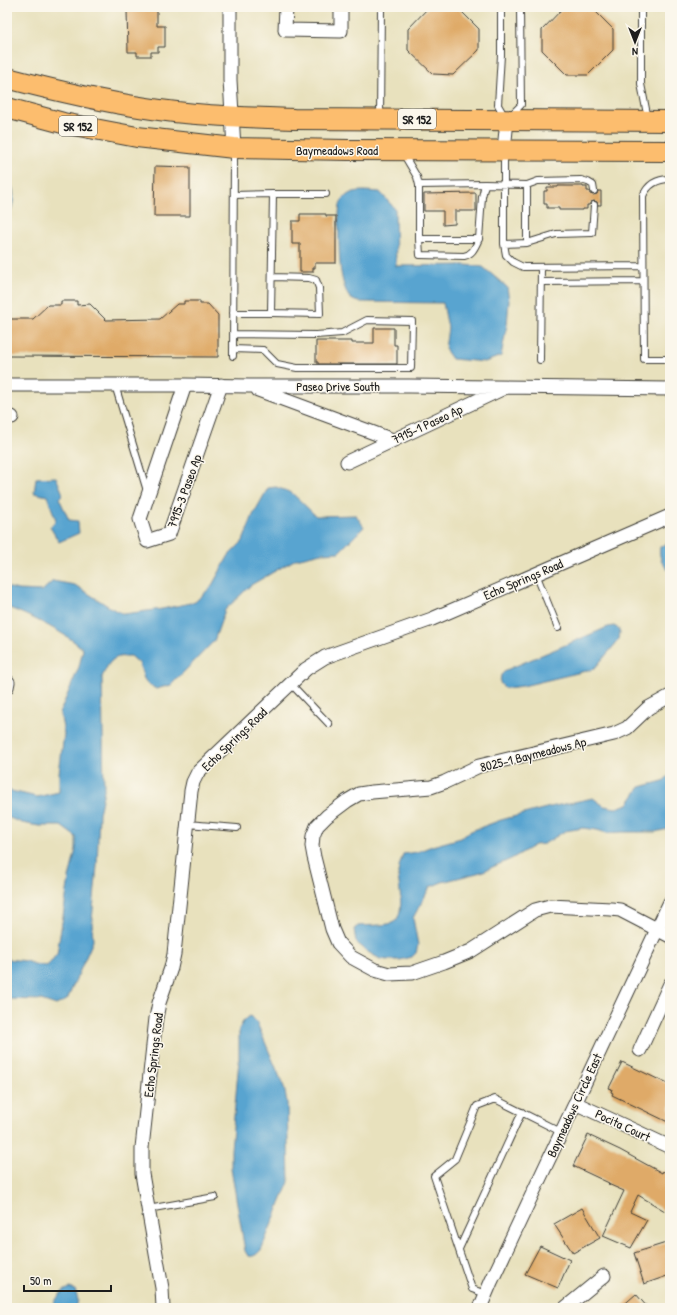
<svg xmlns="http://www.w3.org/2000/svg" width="677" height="1315" viewBox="0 0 677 1315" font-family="'Patrick Hand',sans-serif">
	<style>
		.water { fill: #58a4d0; stroke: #3a6076 }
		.building { fill: #dfaa67 }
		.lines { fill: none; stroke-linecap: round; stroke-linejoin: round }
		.lane-casing { stroke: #3b3a34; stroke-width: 8 }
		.street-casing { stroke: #3b3a34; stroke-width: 15 }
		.primary-casing { stroke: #3b3a34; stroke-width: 22 }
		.lane { stroke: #fff; stroke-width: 6 }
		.street { stroke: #fff; stroke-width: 13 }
		.primary { stroke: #fcbd6e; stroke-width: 20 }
		.labels { text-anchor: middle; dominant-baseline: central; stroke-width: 3; stroke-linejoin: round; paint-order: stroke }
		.shield { fill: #fbf7ec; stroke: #5f5e5a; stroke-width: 1 }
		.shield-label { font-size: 12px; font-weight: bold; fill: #1c1c1c }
		.street-label { font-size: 13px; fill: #1c1c1c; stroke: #fbf7ec }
	</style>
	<rect width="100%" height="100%" fill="#fbf7ec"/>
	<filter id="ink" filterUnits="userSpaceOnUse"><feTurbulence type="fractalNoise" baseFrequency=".025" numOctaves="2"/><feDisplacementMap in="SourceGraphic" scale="8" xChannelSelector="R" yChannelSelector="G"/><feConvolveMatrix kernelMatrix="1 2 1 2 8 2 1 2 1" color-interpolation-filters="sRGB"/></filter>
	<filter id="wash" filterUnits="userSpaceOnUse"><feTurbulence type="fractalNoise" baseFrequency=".012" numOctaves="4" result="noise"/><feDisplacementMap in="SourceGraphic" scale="16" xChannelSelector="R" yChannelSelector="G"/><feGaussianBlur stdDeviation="0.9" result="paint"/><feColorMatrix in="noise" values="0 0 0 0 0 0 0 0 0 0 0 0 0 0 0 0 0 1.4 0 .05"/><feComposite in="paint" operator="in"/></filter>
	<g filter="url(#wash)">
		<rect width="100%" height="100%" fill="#e8e1bd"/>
		<path class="water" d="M7 179C17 188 14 205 9 215L7 216Z
			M365 191 380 192 395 209 396 266 466 265 483 267 507 287 509 301 507 325 501 356 485 362 452 359 445 349 448 328 443 303 362 302C355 302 349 299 347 293 344 287 342 279 341 272 339 263 337 208 341 202 347 192 355 191 365 191Z
			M56 477 63 494 59 498 69 520 78 521 79 533 59 542 50 527 56 520 47 496 34 493 36 478Z
			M276 487 292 493 316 516 356 515 364 527 339 552 321 553 296 559 251 585 225 610 214 641 171 685 156 689 148 684 144 679 139 663 131 656C112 656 110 660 102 677L104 790 99 814 97 866 92 921 93 941 67 1000 56 1005 41 1000 7 999V959L26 961 34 964 47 966 57 954 69 878 76 849V837L61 826H39L22 823 7 817V790L37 797 59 792V773L64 734 60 712 79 667 83 649C65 632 30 616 7 607V587L18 590 42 591 53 581 75 585 111 608 124 614 162 609 195 602 211 587 229 555 243 541 253 515 268 488Z
			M670 542V572C663 565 658 557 660 547Z
			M614 626 619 629 620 632 619 639 612 648 594 669 523 686 507 688H505L500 683 501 675 506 670 608 627Z
			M670 775V827L668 829 655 832H622L607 833 597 830 583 828 565 831 544 844 535 845 511 859 481 872 442 882 430 887 413 918 418 945 416 953 412 957 400 960H388L380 959 368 952 356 942 354 929 358 926C367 925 384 926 392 923 407 917 398 884 398 873 399 866 401 860 403 854L417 852 432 846 461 838 471 831 501 820 550 807 593 798 604 806 616 808 628 804 640 787 663 781Z
			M249 1016 253 1018 257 1023 284 1087 287 1102 289 1182 261 1250C256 1255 254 1257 248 1256L245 1251 231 1168V1150L239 1060V1029L244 1020Z
			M70 1288 75 1290 78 1300 76 1308H52C56 1299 60 1291 70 1288Z"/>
		<g id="blocks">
			<path class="building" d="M429 7H457L479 29V50L453 75 433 74 408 50V29Z
				M564 7H591L613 29V50L588 75H567L542 50V30Z
				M157 9V26H165V47H158V52H151V56H137V52H128L127 10Z
				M155 166 190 167V216H154Z
				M558 186H583V187H587V191H589L590 194 593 195 597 194 598 191H601V205H598L597 202 594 201 591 202 589 205H587V209H583V210H559V208H547V204H544V191H547V187H558Z
				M476 193V211H455V224L443 225V211H424V194Z
				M300 214H326V216H336V263H315V268H313V272H300V244H292V221H300Z
				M61 301H77V305L90 304 106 320 160 319 177 304H184V301H200V304H208L218 315V357L7 356V319H33L48 305H61Z
				M374 328H394V345H397V364H318V362H316V341H352V343H374Z
				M622 1062 670 1085V1123L612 1095 613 1093 611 1092 612 1089 609 1088Z
				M588 1135 620 1150 662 1173 663 1171 670 1175V1214L638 1195 630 1212 647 1220 631 1248 603 1236 624 1191 608 1184 609 1183 573 1166Z
				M582 1208 600 1238 573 1253 554 1224Z
				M666 1243 670 1254V1275L644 1284 634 1253Z
				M540 1246 570 1260 558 1288 525 1274Z
				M636 1294 648 1308H620Z"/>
		</g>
	</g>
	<g filter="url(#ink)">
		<use href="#blocks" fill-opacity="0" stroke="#3b3a34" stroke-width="1"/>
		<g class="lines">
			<g class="lane-casing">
				<path id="lane" d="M501 7V55L498 105 505 117
					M641 7V84L648 119
					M510 116 521 105 520 7
					M380 118 381 7
					M504 154V244L506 255 513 262 523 267 643 266
					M404 155 417 177 419 185V239H479L482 197 485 184 527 185 538 181 581 180 588 182 593 185 594 191
					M670 179C657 179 648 184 643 196L644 359H670
					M419 185 485 184
					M527 185V243
					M273 194H326
					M419 239 420 255 464 256C473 254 475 247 479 239
					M504 244 527 243 556 234 592 233 594 205
					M541 282 643 281
					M233 313H271L273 194 234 195
					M271 313 320 314 319 288 316 280 309 278 272 277
					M233 334 316 335 342 333 367 320 412 321 411 368H297L277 364 263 350 233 349
					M233 356 234 152
					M540 360 541 267
					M115 385 147 491
					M536 574 558 628
					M291 684 329 724
					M187 824 237 828
					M148 1209 215 1197
					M459 1249 522 1112
					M486 1294 472 1289 434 1176 455 1159 477 1106 495 1099 561 1132"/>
			</g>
			<g class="street-casing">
				<path id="street" d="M230 7V80L234 148
					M286 7 285 30 341 31V7
					M504 150 507 120
					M7 385H185L249 386H409L670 389
					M185 385 140 519 147 541 169 534 221 385
					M258 390 393 440
					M7 417H12
					M347 462 504 388
					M7 682H8L7 687
					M670 696 648 708 627 728 614 734 479 766 445 782 431 787 372 792 359 794 347 801 327 816 317 826 313 836 312 846 314 857 332 929 338 943 351 957 375 970 389 974 412 973 444 962 471 951 535 910 550 906 611 909 620 910 670 936
					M640 1050 670 984
					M575 1103 670 1147
					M163 1308 162 1288 142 1174V1148L156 1018 159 1003 171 968 174 954 191 791 193 782 198 772 306 669 325 657 432 619 670 516
					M480 1308 491 1282 670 902
					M565 1308 604 1276"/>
			</g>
			<g class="primary-casing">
				<path id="primary" d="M7 78C53 90 99 101 146 108 195 116 245 117 294 119L670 121
					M7 108 63 123 137 137 234 148 348 150 670 151"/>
			</g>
			<use href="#lane" class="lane"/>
			<use href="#street" class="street"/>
			<use href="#primary" class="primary"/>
		</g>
	</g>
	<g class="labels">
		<g class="shield">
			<rect x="398" y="109" width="38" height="20" rx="3"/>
			<rect x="59" y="116" width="38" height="20" rx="3"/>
		</g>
		<g class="shield-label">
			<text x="417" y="119">SR 152</text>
			<text x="78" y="126">SR 152</text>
		</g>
		<g class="street-label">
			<text x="337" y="150">Baymeadows Road</text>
			<text x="338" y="386">Paseo Drive South</text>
			<text transform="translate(427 424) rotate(-25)">7915-1 Paseo Ap</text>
			<text transform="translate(184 491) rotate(-70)">7915-3 Paseo Ap</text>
			<text transform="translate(523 579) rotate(-23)">Echo Springs Road</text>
			<text transform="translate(234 739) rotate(-44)">Echo Springs Road</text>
			<text transform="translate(533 754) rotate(-14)">8025-1 Baymeadows Ap</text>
			<text transform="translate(153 1055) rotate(-83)">Echo Springs Road</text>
			<text transform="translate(574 1105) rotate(-65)">Baymeadows Circle East</text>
			<text transform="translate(623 1125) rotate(25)">Pocita Court</text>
		</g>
	</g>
	<rect width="677" height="1315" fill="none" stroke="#fbf7ec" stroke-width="24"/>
	<g transform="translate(635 42) rotate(180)" stroke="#fbf7ec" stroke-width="3" paint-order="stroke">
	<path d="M0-3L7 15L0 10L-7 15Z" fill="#1c1c1c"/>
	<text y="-6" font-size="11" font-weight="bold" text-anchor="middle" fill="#1c1c1c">N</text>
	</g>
	<path d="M24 1285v6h87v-6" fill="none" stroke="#1c1c1c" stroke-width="2"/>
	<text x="30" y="1285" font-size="12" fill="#1c1c1c" stroke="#fbf7ec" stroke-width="3" paint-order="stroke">50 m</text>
</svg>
